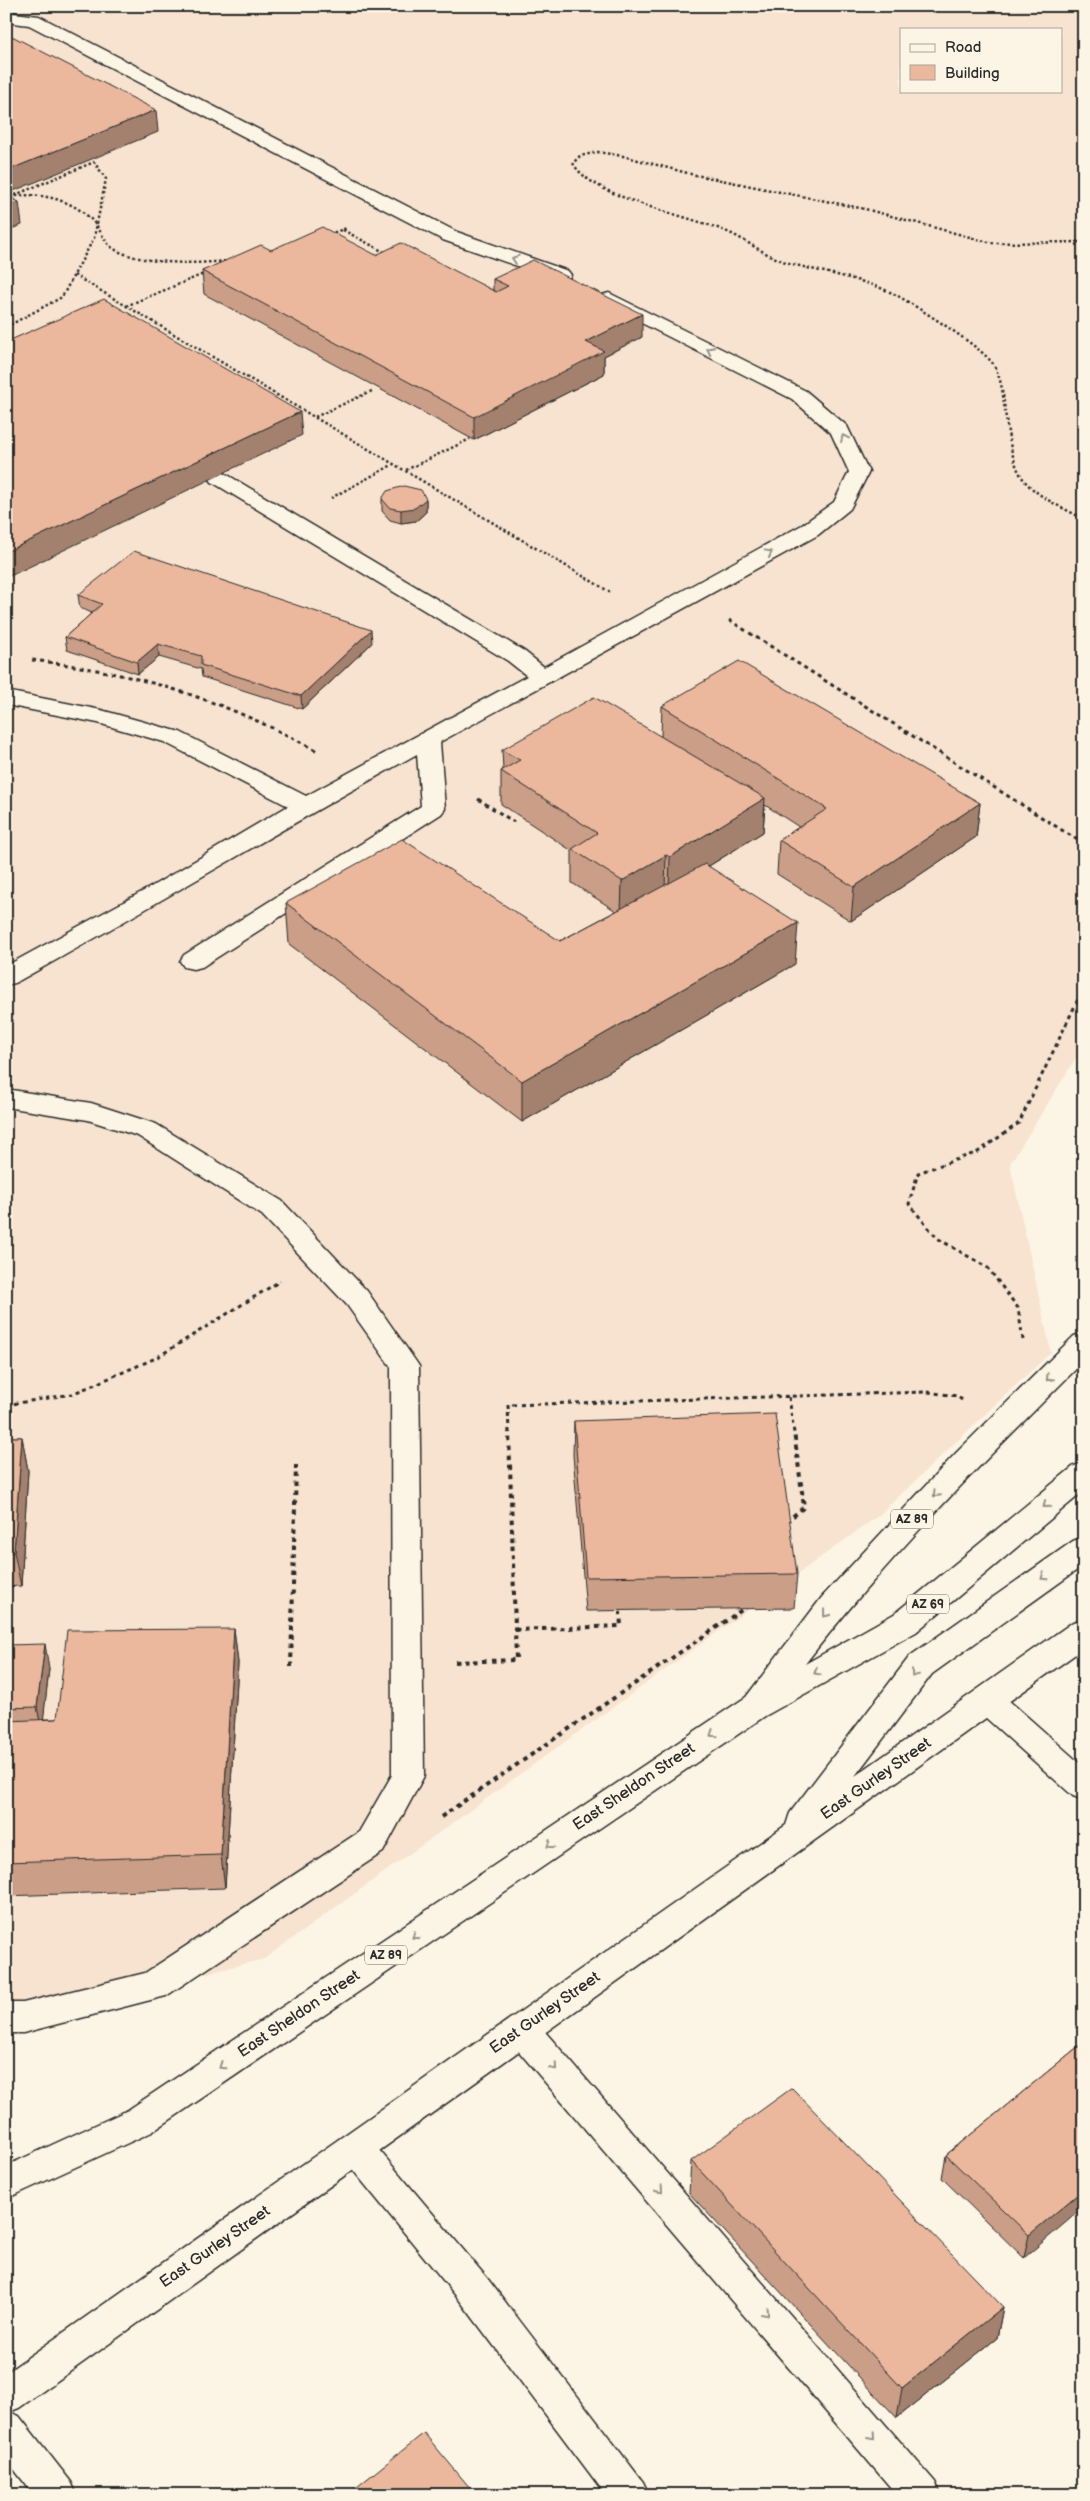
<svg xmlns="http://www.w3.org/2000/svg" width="1090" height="2501" viewBox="0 0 1090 2501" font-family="'Balsamiq Sans',sans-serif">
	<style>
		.built { fill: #f7e3cf; fill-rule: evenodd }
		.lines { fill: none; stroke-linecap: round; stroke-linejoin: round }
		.minor-casing { stroke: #2b2b2b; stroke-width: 3 }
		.major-casing { stroke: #2b2b2b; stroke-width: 3 }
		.path-far2 { stroke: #2b2b2b; stroke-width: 2.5; stroke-dasharray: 2.5 2.5; stroke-linecap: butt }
		.path-far1 { stroke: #2b2b2b; stroke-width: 3; stroke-dasharray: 4 4; stroke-linecap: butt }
		.path { stroke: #2b2b2b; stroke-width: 4; stroke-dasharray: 4.5 4.5; stroke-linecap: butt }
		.minor { fill: #fcf5e5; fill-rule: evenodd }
		.major { fill: #fcf5e5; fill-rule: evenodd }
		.wall { fill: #ca9e87; stroke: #2b2b2b }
		.shaded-wall { fill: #a4816e; stroke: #2b2b2b }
		.building { fill: #ebb89d; stroke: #2b2b2b }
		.oneway { stroke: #949088 }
		.labels { text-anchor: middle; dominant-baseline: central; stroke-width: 4.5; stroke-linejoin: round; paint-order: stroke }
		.shield { fill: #fcf5e5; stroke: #6a6863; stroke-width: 1 }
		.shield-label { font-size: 12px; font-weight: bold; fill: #2b2b2b }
		.near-street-label { font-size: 16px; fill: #2b2b2b; stroke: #fcf5e5 }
	</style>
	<rect width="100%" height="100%" fill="#fcf5e5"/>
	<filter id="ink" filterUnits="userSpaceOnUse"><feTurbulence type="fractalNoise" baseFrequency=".02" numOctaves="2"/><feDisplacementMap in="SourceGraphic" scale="10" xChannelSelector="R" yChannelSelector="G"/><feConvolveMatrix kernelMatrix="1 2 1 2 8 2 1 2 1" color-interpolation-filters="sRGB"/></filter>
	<g filter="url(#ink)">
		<path class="built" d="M6 6H1084V1045L1010 1164 1051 1352 878 1516 264 1959 6 2024ZM901 29H1061V91H901Z"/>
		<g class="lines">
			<g class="minor-casing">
				<path id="minor" d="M6 12 39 16 457 232 568 271 571 275 568 279H554L443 240 29 25 6 22Z
					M609 293 806 391 847 426 869 472 850 509 818 535 440 742 445 809 441 814 202 967 193 969 184 967 180 961 184 955 421 806 417 754C282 829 150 908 15 983L6 985V966L149 888 288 806 164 742 98 723 6 705V691L101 710 180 732 306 796 527 676 508 661 212 482 209 478 212 474 219 472 226 474 524 651 544 667 802 525 834 502 849 472 831 433 792 399 602 303 599 299 602 295Z
					M6 1089 91 1103 156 1124 282 1201 367 1291 419 1366 424 1776 383 1852 166 1996 23 2033H6V2003H23L145 1973 359 1832 392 1775 391 1367 347 1305 262 1215 138 1136 88 1120 6 1107Z
					M987 1687 998 1691 1084 1767V1800L1073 1796 976 1709 971 1700 976 1691Z
					M522 2015 534 2019 935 2482 941 2495H897L510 2041 505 2030 510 2019Z
					M356 2132 368 2137 487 2278 643 2482 649 2495H606L461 2302 344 2159 338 2148 344 2137Z
					M6 2411 19 2416 71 2482 77 2495H34L6 2459Z"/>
			</g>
			<g class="major-casing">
				<path id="major" d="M1084 1333V1361C987 1458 889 1555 805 1664L894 1614 1074 1466 1084 1463V1491L916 1632 765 1716 152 2132 6 2199V2166L128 2110 746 1697 822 1597 956 1453 1074 1336Z
					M1084 1537V1565L932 1674 855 1776 1073 1622 1084 1619V1648L19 2408 6 2413V2373L786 1825 790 1813 910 1656 1073 1541Z"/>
			</g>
			<path class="path-far2" d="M6 198C36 190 76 199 96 225 102 233 105 243 114 249 142 265 196 264 227 261
				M343 230 386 253
				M329 234 347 228
				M1084 242 992 243 865 209 691 174 623 156 598 152 580 156 573 163C593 200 693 215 732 234 752 244 768 257 789 263 826 274 864 278 898 296 917 307 982 347 993 364 1002 379 1003 395 1005 411 1008 432 1011 463 1024 480 1037 497 1065 509 1084 519
				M74 275 610 592
				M126 306 206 273
				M6 327 62 297 94 238 106 179 94 162 15 195
				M6 333 13 343
				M315 417 374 390
				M406 470 470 439
				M331 498 394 464"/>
			<path class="path-far1" d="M729 620 1084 844
				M32 660C140 673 224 700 319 752
				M478 799 514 822
				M1023 1340 1018 1308 988 1268 937 1238 909 1204 918 1173 978 1152 1019 1123 1082 991 1084 982
				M789 1397 794 1433
				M6 1405 72 1394 156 1358 280 1281
				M509 1433 508 1405 927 1392 957 1396 962 1400"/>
			<path class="path" d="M786 1522 804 1507 794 1432
				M515 1630 621 1626 620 1612
				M455 1662 516 1660 509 1432
				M291 1667 296 1465
				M441 1817 746 1607"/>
			<use href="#minor" class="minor"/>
			<use href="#major" class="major"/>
		</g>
		<path class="wall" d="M271 250 376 255 493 290V279L642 337 604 356V374L474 440 204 294 202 271Z
			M382 499H426V512L416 521 401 523 390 520 382 511Z
			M78 595 372 643 302 709 202 677 201 669 159 657 138 674 67 650 65 637 92 613 80 608Z
			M662 706 980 803 976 837 851 921 777 874 779 840 799 827 765 805 763 832 709 866 795 964 522 1122 289 944 286 903 560 941 616 911 572 883V851L501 804V771L503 770 502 750 661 736Z
			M574 1421 797 1574 794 1608 586 1611 573 1455Z
			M6 1437H22L28 1471 21 1586 6 1587Z
			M234 1629 238 1663 225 1888 6 1896V1645L49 1669 43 1719H57Z
			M1080 2045 1024 2258 942 2178 946 2155Z
			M691 2161 1003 2307 997 2338 897 2418 689 2193Z"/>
		<path class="shaded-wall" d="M156 110 158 132 6 194V171Z
			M19 202 22 225 6 231V208Z
			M642 314V337L604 356V374L474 440V417L586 342Z
			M300 412 302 435 6 578V552Z
			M426 499V512L416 521 401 523V510Z
			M371 630 372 643 302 709 301 696Z
			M158 644 159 657 138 674 137 662Z
			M765 798 763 832 669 891 670 857Z
			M980 803 976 837 851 921 854 887Z
			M666 855 665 889 621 914 622 881Z
			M798 923 795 964 522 1122V1081Z
			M22 1437 28 1471 21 1586 14 1552Z
			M234 1629 238 1663 225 1888 221 1855Z
			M45 1644 49 1669 42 1732 37 1707Z
			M1084 2189V2207L1024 2258 1029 2235Z
			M1003 2307 997 2338 897 2418 902 2388Z"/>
		<path class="building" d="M6 33 156 110 6 171Z
			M6 195 19 202 6 208Z
			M322 227 376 255 401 243 496 292 508 286 493 279 533 260 642 314 586 342 604 351 474 417 202 271 261 245 271 250Z
			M104 299 300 412 6 552V342Z
			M404 486 421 490 426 499 415 508 401 510 390 508 382 499 387 491Z
			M134 551 371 630 301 696 201 665V656L158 644 137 662 65 637 102 604 78 595Z
			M739 661 980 803 854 887 779 840 827 809 662 706Z
			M594 697 765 798 670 857 666 855 622 881 572 849 597 833 501 771 520 760 502 750Z
			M402 839 560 941 705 864 798 923 522 1081 286 903Z
			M775 1414 797 1574 586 1577 574 1421Z
			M6 1437H22L14 1552 6 1553Z
			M234 1629 221 1855 6 1862V1721L57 1719 67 1630Z
			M45 1644 37 1707 6 1708V1645Z
			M1080 2045 1084 2048V2189L1029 2235 946 2155Z
			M792 2088 1003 2307 902 2388 691 2161Z
			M424 2433 476 2495H347Z"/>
		<defs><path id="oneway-chevron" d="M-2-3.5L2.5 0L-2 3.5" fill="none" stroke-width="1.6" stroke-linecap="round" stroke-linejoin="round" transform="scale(1.25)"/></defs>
		<g class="oneway">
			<use href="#oneway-chevron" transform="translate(515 259) rotate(-161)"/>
			<use href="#oneway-chevron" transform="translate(710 350) rotate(-153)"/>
			<use href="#oneway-chevron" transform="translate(844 438) rotate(-115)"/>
			<use href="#oneway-chevron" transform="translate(769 553) rotate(-29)"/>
			<use href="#oneway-chevron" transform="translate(1049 1378) rotate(135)"/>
			<use href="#oneway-chevron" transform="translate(936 1494) rotate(133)"/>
			<use href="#oneway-chevron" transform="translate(1046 1505) rotate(140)"/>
			<use href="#oneway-chevron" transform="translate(1044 1577) rotate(145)"/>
			<use href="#oneway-chevron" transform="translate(826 1614) rotate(128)"/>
			<use href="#oneway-chevron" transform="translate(817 1672) rotate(151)"/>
			<use href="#oneway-chevron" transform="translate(914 1674) rotate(127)"/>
			<use href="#oneway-chevron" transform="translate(713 1734) rotate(146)"/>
			<use href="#oneway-chevron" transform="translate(550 1845) rotate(146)"/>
			<use href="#oneway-chevron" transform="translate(415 1936) rotate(146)"/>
			<use href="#oneway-chevron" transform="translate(222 2066) rotate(146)"/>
			<use href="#oneway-chevron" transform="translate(554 2067) rotate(49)"/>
			<use href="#oneway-chevron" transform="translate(660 2190) rotate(49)"/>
			<use href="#oneway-chevron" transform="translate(766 2313) rotate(49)"/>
			<use href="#oneway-chevron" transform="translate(872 2436) rotate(49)"/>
		</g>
	</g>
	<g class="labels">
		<g class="shield">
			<rect x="891" y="1509.5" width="42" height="19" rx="4"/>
			<rect x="907" y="1594.5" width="42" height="19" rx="4"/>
			<rect x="365" y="1945.5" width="42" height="19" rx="4"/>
		</g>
		<g class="shield-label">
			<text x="912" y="1519">AZ 89</text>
			<text x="928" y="1604">AZ 69</text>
			<text x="386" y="1955">AZ 89</text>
		</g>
		<g class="near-street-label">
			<text transform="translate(876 1779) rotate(-35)">East Gurley Street</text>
			<text transform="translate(634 1787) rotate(-34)">East Sheldon Street</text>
			<text transform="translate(545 2013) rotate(-35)">East Gurley Street</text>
			<text transform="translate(299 2014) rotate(-34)">East Sheldon Street</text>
			<text transform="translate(215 2247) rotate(-35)">East Gurley Street</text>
		</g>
	</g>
	<rect width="1090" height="2501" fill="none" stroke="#fcf5e5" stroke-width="25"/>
	<rect x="12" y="12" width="1065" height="2476" fill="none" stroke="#2b2b2b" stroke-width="2" filter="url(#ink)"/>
	<rect x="900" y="28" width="162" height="65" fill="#fcf5e5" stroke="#a8a49b"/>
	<rect x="910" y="44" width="25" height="8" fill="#fcf5e5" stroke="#a8a49b"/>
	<text x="945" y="52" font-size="15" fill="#2b2b2b">Road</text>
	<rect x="910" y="65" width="25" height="15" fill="#ebb89d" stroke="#a8a49b"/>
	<text x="945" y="78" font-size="15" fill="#2b2b2b">Building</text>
</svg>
